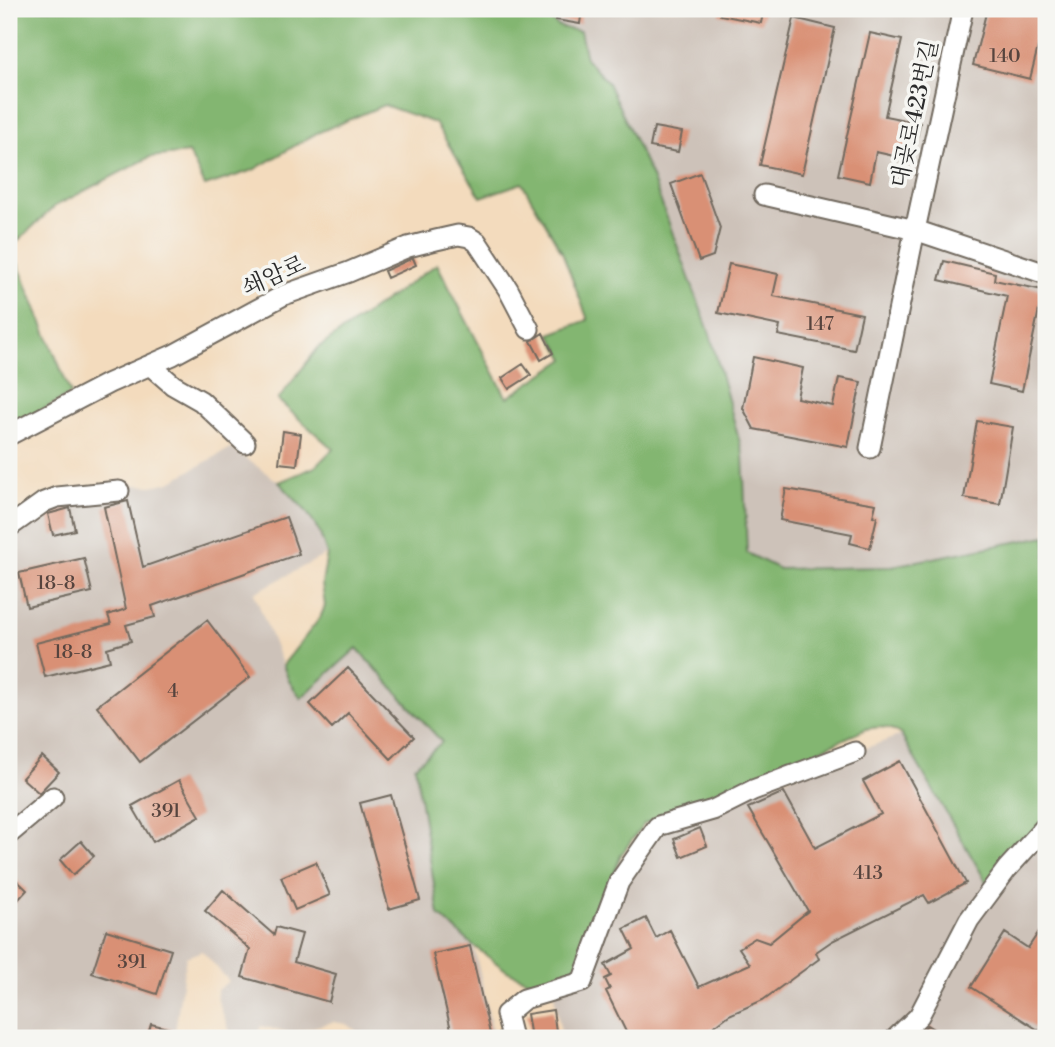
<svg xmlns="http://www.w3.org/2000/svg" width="1055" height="1047" viewBox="0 0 1055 1047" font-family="'Libre Bodoni','Noto Serif KR',serif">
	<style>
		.industrial { fill: #cdc2b9 }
		.forest { fill: #83b671; stroke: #57704e; stroke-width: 2 }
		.building { fill: #d99075 }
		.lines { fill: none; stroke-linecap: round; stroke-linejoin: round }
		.minor-casing { stroke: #71695e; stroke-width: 23 }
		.minor { stroke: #fff; stroke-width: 19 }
		.labels { text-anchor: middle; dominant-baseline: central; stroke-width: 7; stroke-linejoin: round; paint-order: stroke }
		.number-label { font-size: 19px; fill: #56443e }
		.street-label { font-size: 23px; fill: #2b2b2b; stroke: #f6f6f2 }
	</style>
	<rect width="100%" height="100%" fill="#f6f6f2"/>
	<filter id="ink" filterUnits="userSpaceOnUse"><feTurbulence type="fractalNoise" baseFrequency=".0143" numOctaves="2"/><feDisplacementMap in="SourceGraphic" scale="14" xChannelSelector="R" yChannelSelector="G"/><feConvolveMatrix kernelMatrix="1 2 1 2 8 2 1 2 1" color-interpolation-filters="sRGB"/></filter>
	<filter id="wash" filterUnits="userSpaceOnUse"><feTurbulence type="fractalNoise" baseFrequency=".00686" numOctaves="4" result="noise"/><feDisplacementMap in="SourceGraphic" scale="28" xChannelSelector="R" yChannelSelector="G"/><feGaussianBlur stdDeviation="1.57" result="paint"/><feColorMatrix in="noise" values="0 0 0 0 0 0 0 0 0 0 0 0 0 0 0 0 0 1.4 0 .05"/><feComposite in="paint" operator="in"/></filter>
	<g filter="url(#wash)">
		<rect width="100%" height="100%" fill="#f3dbbd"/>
		<path class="industrial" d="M547 9H1046V536L887 567 779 569 747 553 743 454 710 334 651 175 608 83 586 59 580 31 556 27 549 19Z
			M231 448 279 482 306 511 319 531 327 554 254 593 289 681 301 698 357 648 442 742 415 766 439 914 474 946 494 1038H367L346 1024 333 1022 291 1033 261 1026 256 1038H232L217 998V990L229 981 202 951 186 957 174 1038H19L9 1035V534L43 509 118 484 152 486 170 482Z
			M901 735 990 890 1046 826V1038H562L553 990 582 982 619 882 658 826Z"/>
		<path class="forest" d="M9 9H547C551 28 562 28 580 31L586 59 608 83 651 175 710 334 743 454 747 553 779 569 887 567 1046 536V826L991 890 901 735C890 726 880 726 866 729L747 783 644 824 621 855 581 962 572 974 545 982H531L507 971 474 946 439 915 415 766 442 742 357 648 301 698 289 681 283 665 320 618 325 606 322 584 327 554 319 531 306 511 279 482 315 467 333 449 278 400 318 348 437 264 507 398 565 359 550 334 588 320 562 252 522 183 481 197 435 123 384 105 317 133 253 170 205 186 189 153 150 157 55 206 11 247 71 394 9 429Z"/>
		<g id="blocks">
			<path class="building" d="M558 9H582L580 24 556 20Z
				M720 9H764L761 23 720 15Z
				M987 9H1046V32L1042 31 1030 79 973 65Z
				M794 18 835 28 802 174 760 165Z
				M870 33 902 40 885 116 920 123 912 160 876 152 870 182 838 175Z
				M654 127 682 132 678 152 650 147Z
				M700 173 720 228 713 256 699 261 671 184Z
				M413 258 416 265 387 278 384 271Z
				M944 261 995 273 994 280 1043 290 1022 391 989 384 1007 296 939 280Z
				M729 264 778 274 773 296 862 314 854 350 778 335 780 326 718 313Z
				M543 333 553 353 541 360 531 341Z
				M753 357 803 368 797 398 833 406 839 378 861 382 848 447 754 429 743 408Z
				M523 364 531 375 509 389 502 378Z
				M977 421 1013 427 1000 504 964 498Z
				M283 431 301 434 297 465 279 463Z
				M786 489 876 504 873 516 877 517 870 548 850 543 852 534 780 520Z
				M128 501 143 567 286 517 299 554 152 606 155 617 126 625 131 641 107 648 110 661 45 677 36 643 111 624 108 615 126 609 104 507Z
				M70 508 75 530 53 535 48 514Z
				M84 558 92 592 27 607 19 573Z
				M207 620 250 677 140 762 97 706Z
				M348 668 414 737 391 759 348 713 332 728 310 704Z
				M42 756 59 772 39 793 22 778Z
				M900 761 966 883 929 903 924 895 832 941 816 952 819 959 763 1000 729 1015 699 1038H629L606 991 610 989 605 979 611 976 605 965 634 949 624 929 646 918 656 938 670 930 699 987 750 964 739 948 755 938 769 943 808 911 748 808 784 792 815 848 881 814 863 781Z
				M179 780 200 816 153 842 132 806Z
				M391 795 420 900 389 909 360 803Z
				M700 828 707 846 681 857 674 839Z
				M81 841 94 856 73 875 60 860Z
				M316 862 330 895 295 910 281 877Z
				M9 873 27 890 9 910Z
				M223 890 274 935 276 927 302 934 294 962 336 974 329 1002 242 977 250 949 205 911Z
				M1046 921V1035L971 987 1005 933 1028 948Z
				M106 930 171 950 157 994 92 973Z
				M470 946 491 1038H453L433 954Z
				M553 1010 557 1038H531L527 1014Z
				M151 1024 188 1033V1038H147Z
				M927 1025 948 1038H917Z"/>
		</g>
	</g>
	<g filter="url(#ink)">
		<use href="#blocks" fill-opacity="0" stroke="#71695e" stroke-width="2"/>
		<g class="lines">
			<g class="minor-casing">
				<path id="minor" d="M963 9 915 230 1046 274
					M764 195 915 230 870 448
					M150 365 173 385 201 401 245 443
					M9 435 109 383 173 355 284 295 349 272 408 247 436 240 458 235 469 237 477 242 508 289 529 329
					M9 527 44 502 57 497 119 491
					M9 834 53 797
					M512 1038 506 1014 524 999 582 982 619 882 658 826 713 810 753 790 855 752
					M896 1038 919 1016 969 920 1007 869 1046 826"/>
			</g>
			<use href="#minor" class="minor"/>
		</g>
	</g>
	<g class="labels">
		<g class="number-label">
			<text x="1005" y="56">140</text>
			<text x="820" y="324">147</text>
			<text x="56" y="583">18-8</text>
			<text x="73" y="652">18-8</text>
			<text x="173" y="691">4</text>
			<text x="166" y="811">391</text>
			<text x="868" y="873">413</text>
			<text x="132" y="962">391</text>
		</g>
		<g class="street-label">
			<text transform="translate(915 114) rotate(-78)">대곶로423번길</text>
			<text transform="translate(274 276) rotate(-24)">쇄암로</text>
		</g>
	</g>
	<rect width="1055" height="1047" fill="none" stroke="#f6f6f2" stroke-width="35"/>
</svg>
